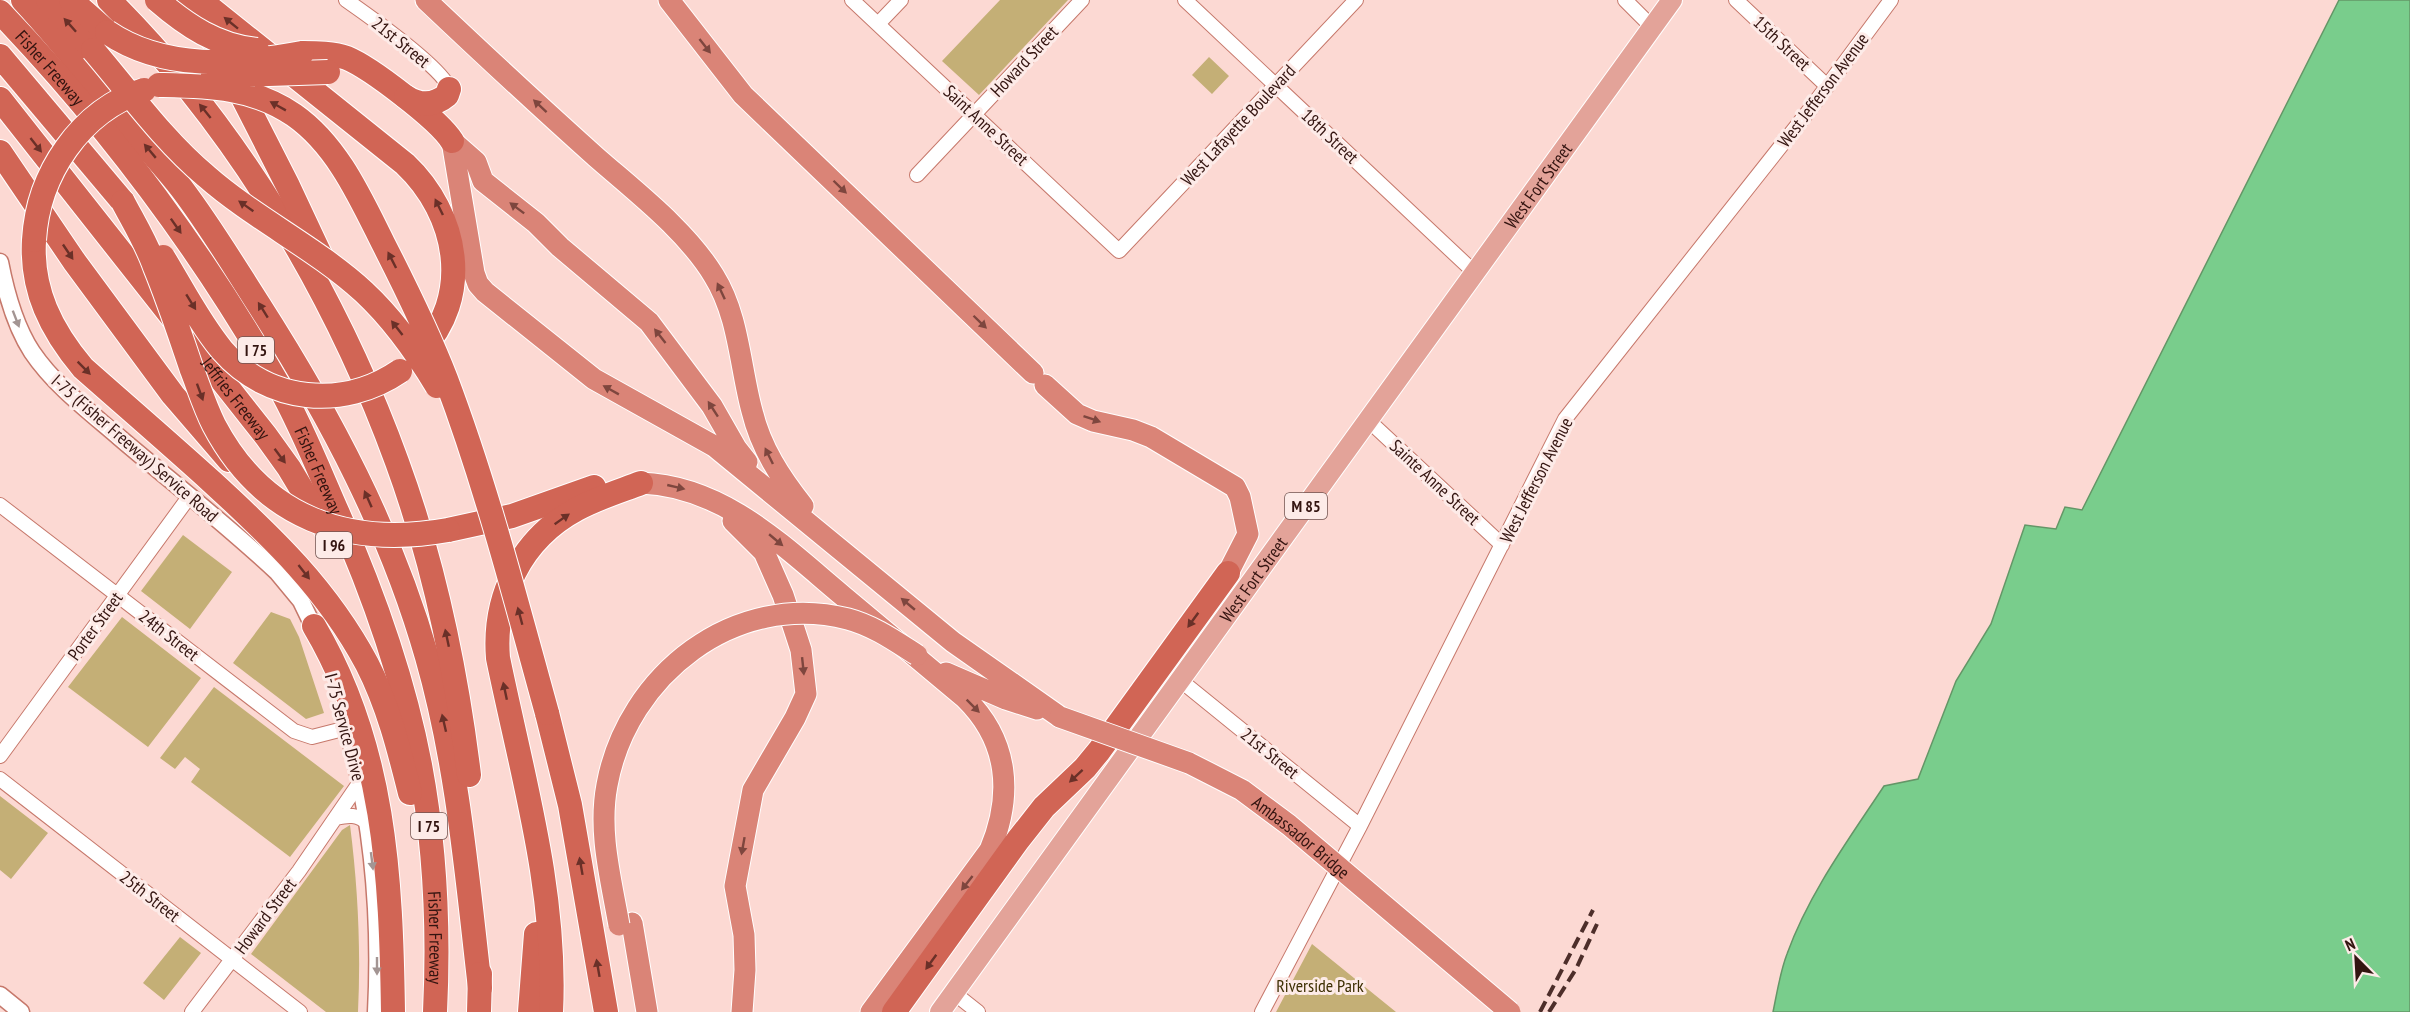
<svg xmlns="http://www.w3.org/2000/svg" width="2410" height="1012" viewBox="0 0 2410 1012" font-family="'PT Sans Narrow',sans-serif">
	<style>
		.green { fill: #c4af76 }
		.water { fill: #79cd8c; stroke: #649667; stroke-width: 1.5 }
		.lines { fill: none; stroke-linecap: round; stroke-linejoin: round }
		.minor-casing { stroke: #c6786b; stroke-width: 16 }
		.tertiary-casing { stroke: #c6786b; stroke-width: 19 }
		.primary-casing { stroke: #fff; stroke-width: 22 }
		.trunk-casing { stroke: #fff; stroke-width: 23 }
		.motorway-casing { stroke: #fff; stroke-width: 26 }
		.minor { stroke: #fff; stroke-width: 14 }
		.tertiary { stroke: #fff; stroke-width: 16 }
		.primary { stroke: #e3a399; stroke-width: 20 }
		.trunk { stroke: #da8477; stroke-width: 21 }
		.motorway { stroke: #d16555; stroke-width: 24 }
		.rail { stroke: #4d2e2a; stroke-width: 4; stroke-dasharray: 12 6; stroke-linecap: butt }
		.trunk-bridge-casing { stroke: #fff; stroke-width: 23; stroke-linecap: butt }
		.motorway-bridge-casing { stroke: #fff; stroke-width: 26; stroke-linecap: butt }
		.trunk-bridge { stroke: #da8477; stroke-width: 21 }
		.motorway-bridge { stroke: #d16555; stroke-width: 24 }
		.oneway { fill: #6a3028 }
		.oneway2 { fill: #7e463e }
		.oneway3 { fill: #a39593 }
		.labels { text-anchor: middle; dominant-baseline: central; stroke-width: 6; stroke-linejoin: round; paint-order: stroke }
		.shield { fill: #fdebe8; stroke: #705451; stroke-width: 1.5 }
		.shield-label { font-size: 16px; font-weight: bold; fill: #331410 }
		.street-label { font-size: 18px; fill: #331410; stroke: #fdebe8 }
		.park-label { font-size: 18px; fill: #3e3004; stroke: #fdebe8 }
	</style>
	<rect width="100%" height="100%" fill="#fcd9d3"/>
	<path class="green" d="M1000 0H1068L979 95 942 61Z
		M1209 57 1229 76 1212 94 1192 75Z
		M183 535 232 572 190 629 141 591Z
		M271 612 290 619 299 637 324 713 306 719 233 663Z
		M122 617 201 678 148 747 68 687Z
		M214 687 344 786 290 857 191 782 200 769 185 757 175 769 160 758Z
		M0 796 48 833 11 879 0 870Z
		M350 825C358 888 361 949 358 1012H326L251 954 342 830Z
		M180 937 201 953 164 1000 143 983Z
		M1312 944 1396 1012H1276Z"/>
	<path class="water" d="M2339 0H2410V1012H1773C1777 993 1780 972 1787 954 1809 893 1849 839 1884 786L1918 779 1956 681 1991 624 2025 525 2056 529 2065 507 2082 510Z"/>
	<g class="lines">
		<g class="minor-casing">
			<path id="minor" d="M346 0C366 14 446 70 449 89
				M852 0 1119 251 1356 0
				M1185 0 1474 272
				M1625 0 1652 27
				M1736 0 1827 86
				M878 24 901 0
				M917 175 1082 0
				M1368 420 1502 545
				M0 505 294 731 312 737 347 728
				M1180 680 1360 826
				M0 756 189 497
				M0 779 300 1012
				M336 818C348 815 358 814 367 823
				M954 993 978 1012
				M192 1012 299 871 360 782
				M1262 1012 1360 826 1565 419 1811 108 1891 0"/>
		</g>
		<g class="tertiary-casing">
			<path id="tertiary" d="M0 262C6 293 15 326 32 352 55 386 90 412 120 438 173 483 227 525 277 572L301 601 317 634
				M345 721C372 815 381 915 376 1012
				M0 995 21 1012"/>
		</g>
		<g class="primary-casing">
			<g id="primary">
				<path id="s1" d="M940 1012 1672 0"/>
			</g>
		</g>
		<g class="trunk-casing">
			<path id="trunk" d="M426 0C482 53 539 106 596 157 636 192 687 231 714 276 739 316 740 367 752 411 761 448 780 477 803 506
				M669 0 743 95 1033 373
				M452 141 474 273 478 284 485 292 594 379 714 446 953 642 1060 717
				M452 141 476 162 483 181 536 223 560 247 649 322 712 406 736 448 747 462
				M1045 385 1077 414 1093 421 1133 430 1151 437 1235 487 1240 497 1248 534 1228 573
				M641 483C724 486 783 546 843 596 884 630 924 664 965 698 1009 741 1013 795 990 850L871 1012
				M733 521 764 552 783 595 801 650 806 694 795 718 753 790 735 886 744 935 745 970 742 1012
				M946 673 1006 699 1037 709
				M632 923 647 1012"/>
		</g>
		<g class="motorway-casing">
			<g id="motorway">
				<path d="M23 0C63 43 98 88 135 133 150 152 167 169 182 189 210 226 234 266 259 305 330 416 391 531 427 657 458 765 467 877 480 988"/>
				<path d="M48 0 93 50"/>
				<path d="M71 0 107 32"/>
				<path d="M109 0C236 126 336 294 397 462 434 563 456 669 469 775"/>
				<path d="M184 0 212 39"/>
				<path d="M200 0 405 164C458 214 474 297 419 353"/>
				<path id="s2" d="M0 12C107 124 202 251 279 386 301 425 318 468 336 509 373 592 403 676 420 765 435 845 439 930 435 1012"/>
				<path d="M302 53C317 53 333 53 347 58 371 68 439 120 452 141"/>
				<path d="M0 56 123 202"/>
				<path d="M233 78 288 186 325 265"/>
				<path d="M406 97C420 106 434 106 447 95L449 89"/>
				<path id="s3" d="M0 99 266 436 289 468 328 533"/>
				<path d="M0 152 74 261 173 395 229 460"/>
				<path d="M34 240C31 290 51 330 83 368 126 406 169 443 212 482 273 538 327 589 367 664 388 705 399 749 410 793"/>
				<path d="M448 530 512 516 594 487"/>
				<path d="M314 626C385 746 391 877 393 1012"/>
				<path d="M547 713 570 805 606 1012"/>
				<path d="M479 1012 480 974"/>
				<path d="M530 1012 536 934"/>
				<path d="M551 1012C557 891 522 775 498 658 493 597 521 539 577 509 597 498 620 491 641 483"/>
				<path d="M894 1012 1018 840 1044 807 1085 768 1099 751 1228 573"/>
			</g>
		</g>
		<use href="#minor" class="minor"/>
		<use href="#tertiary" class="tertiary"/>
		<use href="#primary" class="primary"/>
		<use href="#trunk" class="trunk"/>
		<use href="#motorway" class="motorway"/>
		<path class="rail" d="M1540 1012 1593 910
			M1549 1012 1576 969 1597 924"/>
		<g class="trunk-bridge-casing">
			<g id="trunk-bridge">
				<path id="s4" d="M1060 717 1189 763 1242 790 1289 825 1510 1012"/>
				<path d="M619 925C611 879 598 832 607 785 627 675 735 590 848 619 874 626 895 641 917 655"/>
			</g>
		</g>
		<g class="motorway-bridge-casing">
			<path id="motorway-bridge" d="M157 0C187 26 217 46 257 50
				M107 32C164 71 237 65 302 53
				M93 50C129 92 163 140 206 176 255 219 316 248 364 292 393 319 417 353 437 386
				M213 76 328 72
				M159 85C207 86 252 86 294 115 337 145 360 197 383 243 406 288 428 333 446 379 487 488 516 601 547 713
				M123 202C134 223 147 244 155 267 169 301 180 335 192 370 199 388 205 407 214 425 263 518 347 548 448 530
				M34 240C38 174 80 111 144 90
				M163 257C182 288 199 322 222 350 268 403 343 410 400 371"/>
		</g>
		<use href="#trunk-bridge" class="trunk-bridge"/>
		<use href="#motorway-bridge" class="motorway-bridge"/>
	</g>
	<defs><path id="oneway-solid" d="M-6-.8H1V-3.2L6.5 0L1 3.2V.8H-6Z" transform="scale(1.5)"/></defs>
	<g class="oneway">
		<use href="#oneway-solid" transform="translate(231 23) rotate(-141)"/>
		<use href="#oneway-solid" transform="translate(70 25) rotate(-132)"/>
		<use href="#oneway-solid" transform="translate(278 106) rotate(-151)"/>
		<use href="#oneway-solid" transform="translate(205 111) rotate(-129)"/>
		<use href="#oneway-solid" transform="translate(36 145) rotate(52)"/>
		<use href="#oneway-solid" transform="translate(150 151) rotate(-130)"/>
		<use href="#oneway-solid" transform="translate(246 206) rotate(-145)"/>
		<use href="#oneway-solid" transform="translate(439 207) rotate(-116)"/>
		<use href="#oneway-solid" transform="translate(176 226) rotate(55)"/>
		<use href="#oneway-solid" transform="translate(68 252) rotate(56)"/>
		<use href="#oneway-solid" transform="translate(392 260) rotate(-117)"/>
		<use href="#oneway-solid" transform="translate(191 302) rotate(58)"/>
		<use href="#oneway-solid" transform="translate(263 310) rotate(-122)"/>
		<use href="#oneway-solid" transform="translate(397 328) rotate(-128)"/>
		<use href="#oneway-solid" transform="translate(84 368) rotate(45)"/>
		<use href="#oneway-solid" transform="translate(200 392) rotate(70)"/>
		<use href="#oneway-solid" transform="translate(280 456) rotate(53)"/>
		<use href="#oneway-solid" transform="translate(368 499) rotate(-114)"/>
		<use href="#oneway-solid" transform="translate(562 519) rotate(-35)"/>
		<use href="#oneway-solid" transform="translate(304 572) rotate(52)"/>
		<use href="#oneway-solid" transform="translate(520 616) rotate(-105)"/>
		<use href="#oneway-solid" transform="translate(1193 620) rotate(126)"/>
		<use href="#oneway-solid" transform="translate(447 638) rotate(-102)"/>
		<use href="#oneway-solid" transform="translate(505 691) rotate(-102)"/>
		<use href="#oneway-solid" transform="translate(444 723) rotate(-103)"/>
		<use href="#oneway-solid" transform="translate(1076 776) rotate(137)"/>
		<use href="#oneway-solid" transform="translate(581 866) rotate(-100)"/>
		<use href="#oneway-solid" transform="translate(931 962) rotate(126)"/>
		<use href="#oneway-solid" transform="translate(598 968) rotate(-100)"/>
	</g>
	<g class="oneway2">
		<use href="#oneway-solid" transform="translate(705 46) rotate(52)"/>
		<use href="#oneway-solid" transform="translate(540 106) rotate(-137)"/>
		<use href="#oneway-solid" transform="translate(840 187) rotate(44)"/>
		<use href="#oneway-solid" transform="translate(517 208) rotate(-143)"/>
		<use href="#oneway-solid" transform="translate(721 291) rotate(-115)"/>
		<use href="#oneway-solid" transform="translate(980 322) rotate(44)"/>
		<use href="#oneway-solid" transform="translate(660 336) rotate(-128)"/>
		<use href="#oneway-solid" transform="translate(611 390) rotate(-151)"/>
		<use href="#oneway-solid" transform="translate(713 409) rotate(-123)"/>
		<use href="#oneway-solid" transform="translate(1092 419) rotate(19)"/>
		<use href="#oneway-solid" transform="translate(769 456) rotate(-116)"/>
		<use href="#oneway-solid" transform="translate(676 487) rotate(13)"/>
		<use href="#oneway-solid" transform="translate(776 540) rotate(40)"/>
		<use href="#oneway-solid" transform="translate(908 604) rotate(-140)"/>
		<use href="#oneway-solid" transform="translate(803 666) rotate(84)"/>
		<use href="#oneway-solid" transform="translate(973 706) rotate(45)"/>
		<use href="#oneway-solid" transform="translate(743 846) rotate(100)"/>
		<use href="#oneway-solid" transform="translate(967 883) rotate(128)"/>
	</g>
	<g class="oneway3">
		<use href="#oneway-solid" transform="translate(16 319) rotate(69)"/>
		<use href="#oneway-solid" transform="translate(372 861) rotate(83)"/>
		<use href="#oneway-solid" transform="translate(377 966) rotate(90)"/>
	</g>
	<g class="labels">
		<g class="shield">
			<rect x="238" y="337" width="36" height="26" rx="4.5"/>
			<rect x="1285" y="493" width="42" height="26" rx="4.5"/>
			<rect x="316" y="532" width="36" height="26" rx="4.5"/>
			<rect x="411" y="813" width="36" height="26" rx="4.5"/>
		</g>
		<g class="shield-label">
			<text x="256" y="350">I 75</text>
			<text x="1306" y="506">M 85</text>
			<text x="334" y="545">I 96</text>
			<text x="429" y="826">I 75</text>
		</g>
		<g class="street-label">
			<text transform="translate(401 42) rotate(39)">21st Street</text>
			<text transform="translate(1782 43) rotate(43)">15th Street</text>
			<text transform="translate(1024 61) rotate(-47)">Howard Street</text>
			<text stroke="none"><textPath href="#s2" startOffset="75">Fisher Freeway</textPath></text>
			<text transform="translate(1823 90) rotate(-53)">West Jefferson Avenue</text>
			<text transform="translate(986 125) rotate(43)">Saint Anne Street</text>
			<text transform="translate(1238 125) rotate(-47)">West Lafayette Boulevard</text>
			<text transform="translate(1330 136) rotate(43)">18th Street</text>
			<text stroke="none"><textPath href="#s1" startOffset="1020">West Fort Street</textPath></text>
			<text stroke="none"><textPath href="#s3" startOffset="381">Jeffries Freeway</textPath></text>
			<text transform="translate(135 448) rotate(41)">I-75 (Fisher Freeway) Service Road</text>
			<text stroke="none"><textPath href="#s2" startOffset="561">Fisher Freeway</textPath></text>
			<text transform="translate(1536 480) rotate(-63)">West Jefferson Avenue</text>
			<text transform="translate(1435 482) rotate(43)">Sainte Anne Street</text>
			<text stroke="none"><textPath href="#s1" startOffset="534">West Fort Street</textPath></text>
			<text transform="translate(95 626) rotate(-54)">Porter Street</text>
			<text transform="translate(169 635) rotate(38)">24th Street</text>
			<text transform="translate(345 727) rotate(75)">I-75 Service Drive</text>
			<text transform="translate(1270 753) rotate(39)">21st Street</text>
			<text stroke="none"><textPath href="#s4" startOffset="272">Ambassador Bridge</textPath></text>
			<text transform="translate(150 896) rotate(38)">25th Street</text>
			<text transform="translate(265 916) rotate(-53)">Howard Street</text>
			<text stroke="none"><textPath href="#s2" startOffset="1047">Fisher Freeway</textPath></text>
		</g>
		<g class="park-label">
			<text x="1320" y="985">Riverside Park</text>
		</g>
	</g>
	<g transform="translate(2356 958) rotate(336)" stroke="#fdebe8" stroke-width="4.5" paint-order="stroke">
	<path d="M0-4.5L10 22L0 15L-10 22Z" fill="#331410"/>
	<text y="-9" font-size="16" font-weight="bold" text-anchor="middle" fill="#331410">N</text>
	</g>
</svg>
